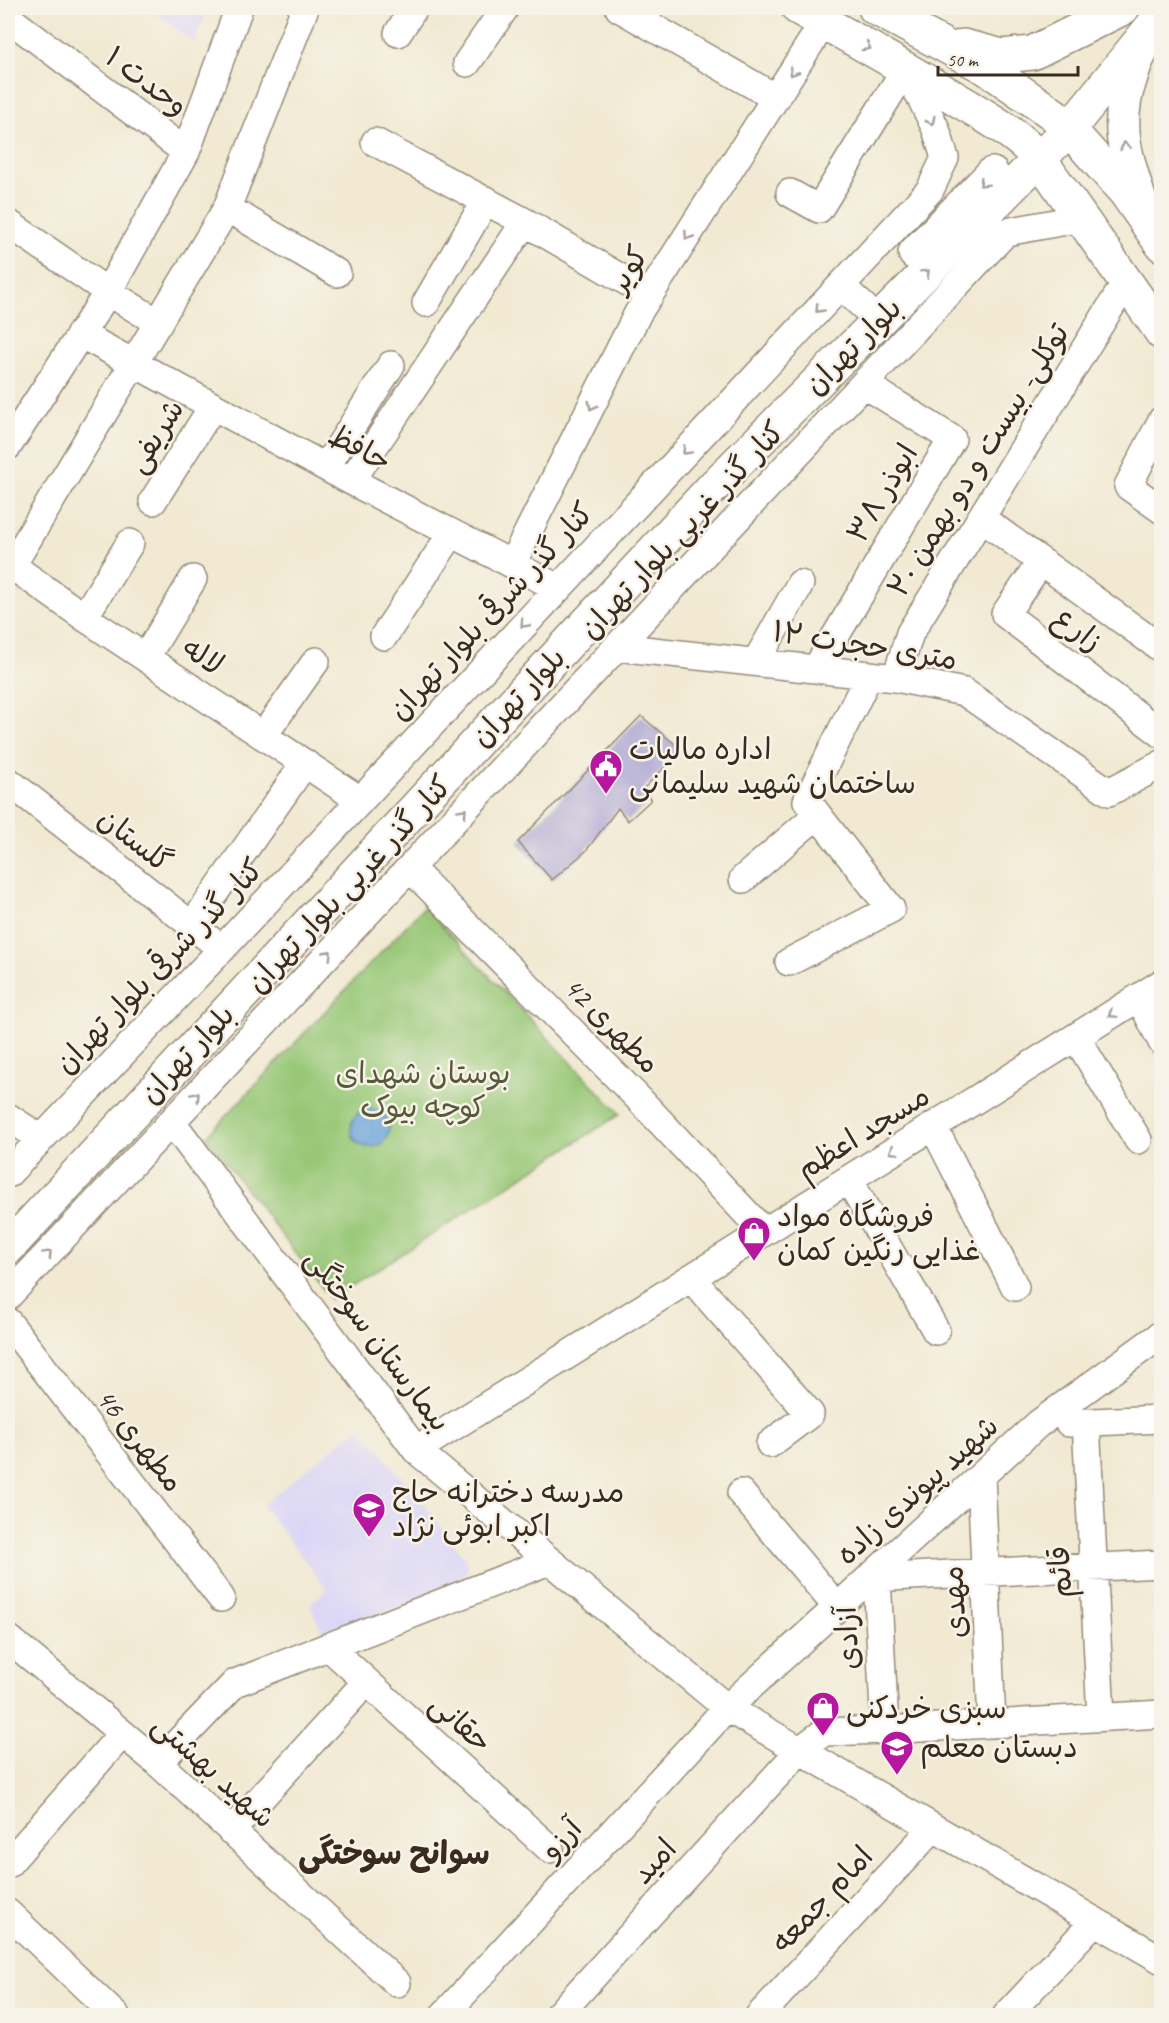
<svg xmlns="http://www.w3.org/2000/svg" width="1169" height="2023" viewBox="0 0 1169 2023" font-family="Caveat,'Playpen Sans Arabic',sans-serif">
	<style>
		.built { fill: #dad6f7 }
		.green { fill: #98c877; stroke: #6a794a; stroke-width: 1.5 }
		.water { fill: #6ba4da; stroke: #53677c; stroke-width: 1.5 }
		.building { fill: #aca6d3 }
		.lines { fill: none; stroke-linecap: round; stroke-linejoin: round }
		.minor-casing { stroke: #968a78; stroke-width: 30 }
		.major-casing { stroke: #968a78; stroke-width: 36 }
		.minor { stroke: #fff; stroke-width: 27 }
		.major { stroke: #fff; stroke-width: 33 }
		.oneway { stroke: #a79f9a }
		.labels { text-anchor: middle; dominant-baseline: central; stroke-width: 5; stroke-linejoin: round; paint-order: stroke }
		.street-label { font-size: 30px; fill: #3b2a1e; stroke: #f7f3e8 }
		.poi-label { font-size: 30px; fill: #3b2a1e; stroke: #f7f3e8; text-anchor: start }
		.park-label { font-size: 30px; fill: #575939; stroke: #f7f3e8 }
		.neighbourhood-label { font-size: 32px; font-weight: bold; fill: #3b2a1e; stroke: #f7f3e8 }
	</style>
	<rect width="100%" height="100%" fill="#f7f3e8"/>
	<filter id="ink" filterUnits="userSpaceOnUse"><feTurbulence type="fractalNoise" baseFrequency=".0167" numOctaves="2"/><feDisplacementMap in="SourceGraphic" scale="12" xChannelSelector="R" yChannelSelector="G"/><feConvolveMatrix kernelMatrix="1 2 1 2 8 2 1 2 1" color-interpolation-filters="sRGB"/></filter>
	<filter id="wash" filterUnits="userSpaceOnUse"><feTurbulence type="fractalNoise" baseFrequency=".008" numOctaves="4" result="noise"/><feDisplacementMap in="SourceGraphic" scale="24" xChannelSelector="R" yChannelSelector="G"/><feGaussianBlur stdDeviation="1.35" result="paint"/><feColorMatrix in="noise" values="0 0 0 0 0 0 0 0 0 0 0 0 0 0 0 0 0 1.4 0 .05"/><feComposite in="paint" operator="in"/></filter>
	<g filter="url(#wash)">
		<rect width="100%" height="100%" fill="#f1e9d2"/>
		<path class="built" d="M149 8H208L194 42Z
			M360 1427 430 1512 469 1564 462 1586 322 1632 310 1604 327 1589 262 1505Z"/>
		<path class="green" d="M424 907 620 1114 331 1299 206 1137Z"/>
		<path class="water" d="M351 1128a19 19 0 1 1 38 0a19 19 0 1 1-38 0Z"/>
		<g id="blocks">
			<path class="building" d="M641 716 682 750 643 789 651 800 628 821 618 808 586 851 552 880 518 842Z"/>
		</g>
	</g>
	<g filter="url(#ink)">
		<use href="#blocks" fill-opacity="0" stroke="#968a78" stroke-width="1.5"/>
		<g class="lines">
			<g class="minor-casing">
				<path id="minor" d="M619 8 776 98
					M11 20 186 152
					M398 33 414 8
					M467 63 505 8
					M375 142 525 222 650 295
					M790 193 819 209 906 68
					M227 208 337 273
					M8 223 108 292 159 323
					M841 286 864 307
					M426 303 486 200
					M80 334 351 481 558 588
					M1162 420 1128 486 1162 510
					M8 446 108 292 186 152 239 8
					M326 467 391 365
					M351 481 525 222
					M153 501 213 406
					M981 518 1162 649
					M1041 562 1005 614 1162 734
					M512 564 638 313 824 22
					M11 565 84 617 360 800
					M8 572 227 208 305 8
					M84 617 130 543
					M384 636 452 533
					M617 647 896 678 964 692 1109 792 1162 764
					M146 657 193 579
					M756 662 800 584
					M816 669 952 439 864 384
					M896 678 910 633 1126 282
					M263 736 316 661
					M8 781 222 949
					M410 868 638 1098 764 1232
					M743 879 817 815
					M191 927 305 763
					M789 962 891 909 807 801 869 675
					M1139 997 1162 1042
					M1076 1037 1138 1140
					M8 1117 40 1138
					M172 1122 416 1450 727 1708 1162 1960
					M933 1126 1015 1287
					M8 1174 222 949 930 190 945 158 936 129 906 68
					M849 1180 936 1331
					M691 1278 810 1414 770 1444
					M8 1296 1006 232 1082 218
					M8 1322 221 1598
					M1086 1422 1101 1717
					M1069 1423 1162 1419
					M416 1450 1162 983
					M981 1476 992 1724
					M741 1493 837 1607
					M869 1578 1162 1564
					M877 1578 885 1730
					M8 1638 158 1763 397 1983
					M329 1647 550 1849
					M158 1763 235 1683 549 1561
					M231 1831 366 1682
					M8 1864 122 1734
					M8 1913 116 2016
					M443 2016 727 1708 1038 1424 1162 1334
					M557 2016 800 1750 824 1732 885 1730 1162 1714
					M759 2016 933 1828
					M1006 2016 1095 1921"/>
			</g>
			<g class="major-casing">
				<path id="major" d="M798 8C849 36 899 65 950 95 981 114 1014 131 1039 158L1162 333
					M875 8 986 68 1053 114 1069 129 1125 192 1162 245
					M963 46 1002 56 1032 53 1123 8
					M1140 54C1135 62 1133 71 1130 80 1114 126 1127 160 1141 204
					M915 253 992 174
					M8 1248 712 488 1069 129 1162 14"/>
			</g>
			<use href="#minor" class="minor"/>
			<use href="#major" class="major"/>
		</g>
		<defs><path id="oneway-chevron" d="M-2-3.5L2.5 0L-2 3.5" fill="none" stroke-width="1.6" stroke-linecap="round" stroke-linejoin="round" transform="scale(1.5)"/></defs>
		<g class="oneway">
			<use href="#oneway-chevron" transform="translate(867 47) rotate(29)"/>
			<use href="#oneway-chevron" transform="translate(793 72) rotate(122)"/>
			<use href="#oneway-chevron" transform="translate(931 121) rotate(64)"/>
			<use href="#oneway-chevron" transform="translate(1125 146) rotate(-101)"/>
			<use href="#oneway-chevron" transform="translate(983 183) rotate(135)"/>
			<use href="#oneway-chevron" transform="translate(688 236) rotate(123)"/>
			<use href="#oneway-chevron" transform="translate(926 273) rotate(-45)"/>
			<use href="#oneway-chevron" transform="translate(819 309) rotate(133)"/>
			<use href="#oneway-chevron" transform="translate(592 406) rotate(117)"/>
			<use href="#oneway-chevron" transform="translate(686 451) rotate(133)"/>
			<use href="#oneway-chevron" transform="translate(524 624) rotate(133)"/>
			<use href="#oneway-chevron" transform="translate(463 812) rotate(-47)"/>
			<use href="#oneway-chevron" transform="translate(328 954) rotate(-46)"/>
			<use href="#oneway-chevron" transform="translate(1112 1014) rotate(148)"/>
			<use href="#oneway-chevron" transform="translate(196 1096) rotate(-47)"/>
			<use href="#oneway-chevron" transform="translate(893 1151) rotate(148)"/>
			<use href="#oneway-chevron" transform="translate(48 1254) rotate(-47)"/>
		</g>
	</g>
	<defs>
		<g id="civic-pin" transform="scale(1.725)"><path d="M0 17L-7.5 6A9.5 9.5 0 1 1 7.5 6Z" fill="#b5179e" stroke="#f7f3e8"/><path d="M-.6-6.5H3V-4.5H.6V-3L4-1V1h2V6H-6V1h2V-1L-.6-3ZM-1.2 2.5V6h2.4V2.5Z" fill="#fff"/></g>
		<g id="shop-pin" transform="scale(1.725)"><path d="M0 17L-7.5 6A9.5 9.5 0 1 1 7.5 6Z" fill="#b5179e" stroke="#f7f3e8"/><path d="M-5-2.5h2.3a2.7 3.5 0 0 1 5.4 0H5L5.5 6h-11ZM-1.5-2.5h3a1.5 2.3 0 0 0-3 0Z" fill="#fff"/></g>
		<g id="school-pin" transform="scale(1.725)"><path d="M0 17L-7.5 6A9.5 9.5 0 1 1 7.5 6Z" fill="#b5179e" stroke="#f7f3e8"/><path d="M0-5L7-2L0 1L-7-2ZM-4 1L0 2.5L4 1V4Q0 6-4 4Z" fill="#fff"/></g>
	</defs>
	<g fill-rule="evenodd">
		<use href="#civic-pin" x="606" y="766"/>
		<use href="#shop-pin" x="754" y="1233"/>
		<use href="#school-pin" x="369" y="1509"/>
		<use href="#shop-pin" x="823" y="1708"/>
		<use href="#school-pin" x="897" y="1747"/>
	</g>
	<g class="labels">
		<g class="street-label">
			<text transform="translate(147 81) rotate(37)">وحدت ۱</text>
			<text transform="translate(628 269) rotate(-58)">کویر</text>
			<text transform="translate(853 346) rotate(-45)">بلوار تهران</text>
			<text transform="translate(155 436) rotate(-58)">شریفی</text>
			<text transform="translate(360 448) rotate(28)">حافظ</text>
			<text transform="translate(978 460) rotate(-58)">توکلی- بیست و دو بهمن ۲۰</text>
			<text transform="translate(882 493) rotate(-59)">۳۸ ابوذر</text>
			<text transform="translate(682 530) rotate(-47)">کنار گذر غربی بلوار تهران</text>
			<text transform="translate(491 611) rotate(-47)">کنار گذر شرقی بلوار تهران</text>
			<text transform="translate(1078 629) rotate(37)">زارع</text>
			<text transform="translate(865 645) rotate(9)">۱۲ متری حجرت</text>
			<text transform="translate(203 656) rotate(34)">لاله</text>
			<text transform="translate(518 697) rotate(-47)">بلوار تهران</text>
			<text transform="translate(135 840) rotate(38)">گلستان</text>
			<text transform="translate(349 884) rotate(-47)">کنار گذر غربی بلوار تهران</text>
			<text transform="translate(159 966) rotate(-46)">کنار گذر شرقی بلوار تهران</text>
			<text transform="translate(612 1025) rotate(45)">مطهری 42</text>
			<text transform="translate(187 1054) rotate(-47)">بلوار تهران</text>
			<text transform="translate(863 1132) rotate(-32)">مسجد اعظم</text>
			<text transform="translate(378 1340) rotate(53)">بیمارستان سوختگی</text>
			<text transform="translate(140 1440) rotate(52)">مطهری 46</text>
			<text transform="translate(917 1490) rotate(-42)">شهید پیوندی زاده</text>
			<text transform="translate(1060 1572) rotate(-93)">قائم</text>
			<text transform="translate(954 1602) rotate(-93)">مهدی</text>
			<text transform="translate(847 1638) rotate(-93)">آزادی</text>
			<text transform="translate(461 1723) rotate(42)">حقانی</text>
			<text transform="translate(214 1771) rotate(42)">شهید بهشتی</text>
			<text transform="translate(561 1839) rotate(-47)">آرزو</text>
			<text transform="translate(654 1861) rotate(-47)">امید</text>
			<text transform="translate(822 1899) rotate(-47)">امام جمعه</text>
		</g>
		<g class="poi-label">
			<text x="629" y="749">اداره مالیات<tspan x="629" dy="34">ساختمان شهید سلیمانی</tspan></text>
			<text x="777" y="1216">فروشگاه مواد<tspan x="777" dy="34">غذایی رنگین کمان</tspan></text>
			<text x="392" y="1492">مدرسه دخترانه حاج<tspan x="392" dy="34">اکبر ابوئی نژاد</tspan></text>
			<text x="846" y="1708">سبزی خردکنی</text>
			<text x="920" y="1747">دبستان معلم</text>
		</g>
		<g class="park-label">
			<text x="423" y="1073">بوستان شهدای<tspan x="423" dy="34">کوچه بیوک</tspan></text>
		</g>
		<g class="neighbourhood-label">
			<text x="394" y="1853">سوانح سوختگی</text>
		</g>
	</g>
	<rect width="1169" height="2023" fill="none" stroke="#f7f3e8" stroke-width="30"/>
	<path d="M938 66v9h140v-9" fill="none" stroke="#3b2a1e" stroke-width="3"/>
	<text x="947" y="66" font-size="18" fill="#3b2a1e" stroke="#f7f3e8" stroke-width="4.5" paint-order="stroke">50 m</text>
</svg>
